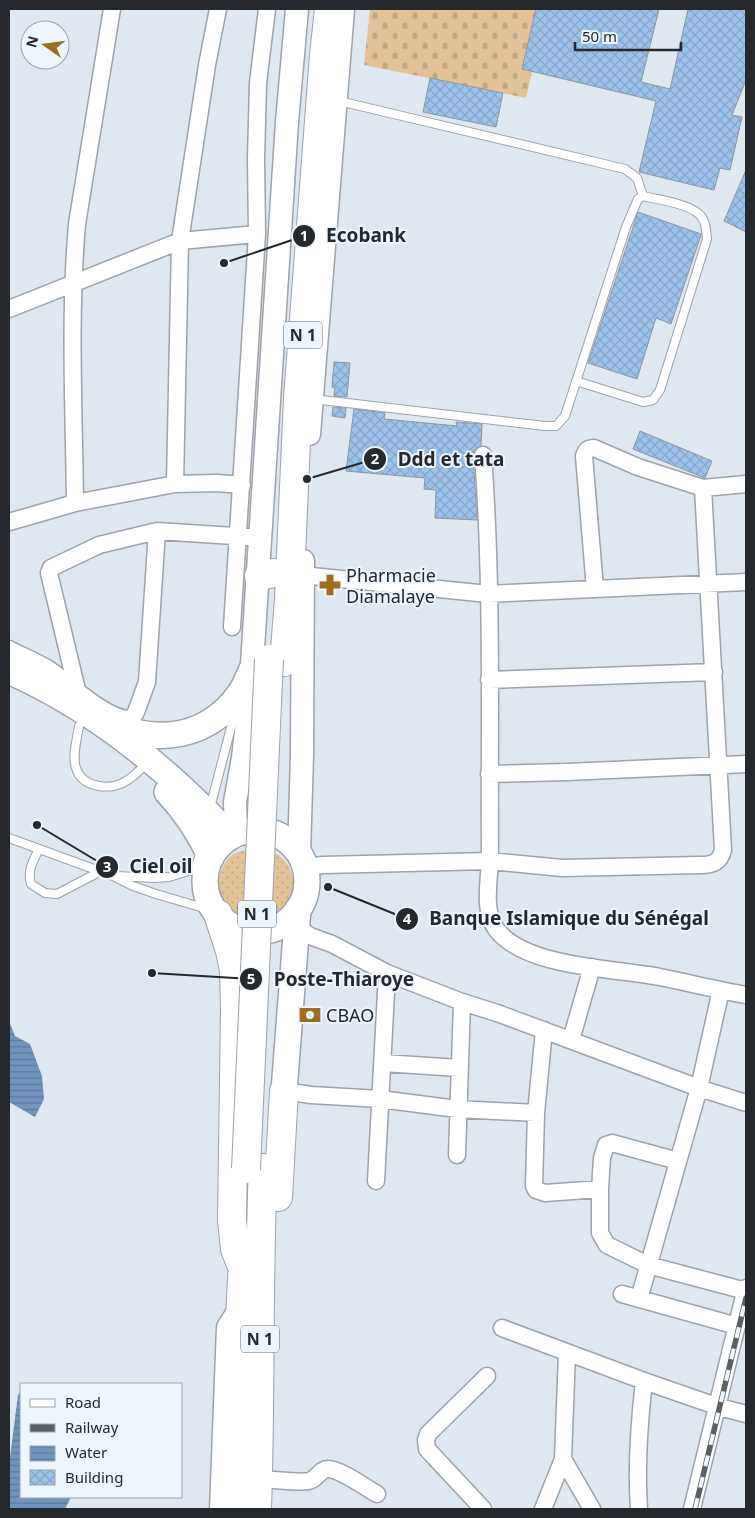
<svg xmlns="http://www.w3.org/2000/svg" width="755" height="1518" viewBox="0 0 755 1518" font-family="'Noto Sans',sans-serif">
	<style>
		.grass { fill: url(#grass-dots) }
		.cemetery { fill: url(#cemetery-stones) }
		.water { fill: url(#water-rules) }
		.building { fill: url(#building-cross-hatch); stroke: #8e969e }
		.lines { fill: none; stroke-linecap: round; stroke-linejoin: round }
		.lane-casing { stroke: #9ca3ab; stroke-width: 10 }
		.street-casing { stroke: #9ca3ab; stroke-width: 19 }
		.secondary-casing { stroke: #9ca3ab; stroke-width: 25 }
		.primary-casing { stroke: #9ca3ab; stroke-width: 28 }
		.highway-casing { stroke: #9ca3ab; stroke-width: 30 }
		.lane { stroke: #fff; stroke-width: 8 }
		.street { stroke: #fff; stroke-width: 16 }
		.secondary { stroke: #fff; stroke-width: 22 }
		.primary { stroke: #fff; stroke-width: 25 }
		.highway { stroke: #fff; stroke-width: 28 }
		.rail-casing { stroke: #5b6065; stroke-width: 5.5 }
		.rail { stroke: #edf5fd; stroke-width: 4; stroke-dasharray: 11; stroke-linecap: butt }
		.highway-bridge-casing { stroke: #9ca3ab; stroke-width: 30; stroke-linecap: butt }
		.highway-bridge { stroke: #fff; stroke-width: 28 }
		.labels { text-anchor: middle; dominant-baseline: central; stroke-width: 4; stroke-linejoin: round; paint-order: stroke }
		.shield { fill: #edf5fd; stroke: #61666b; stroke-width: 1 }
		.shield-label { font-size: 16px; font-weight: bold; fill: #25282c }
		.poi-label { font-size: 18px; fill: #25282c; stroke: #edf5fd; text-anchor: start }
		.leader { fill: none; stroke: #25282c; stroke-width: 2 }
		.callout-dot { fill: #25282c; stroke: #edf5fd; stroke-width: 2 }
		.mark-label { font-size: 15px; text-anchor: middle; font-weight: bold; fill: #fff }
		.callout-label { font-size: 19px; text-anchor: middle; font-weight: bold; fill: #25282c; stroke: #edf5fd; stroke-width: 4; stroke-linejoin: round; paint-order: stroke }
	</style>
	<defs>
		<pattern id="grass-dots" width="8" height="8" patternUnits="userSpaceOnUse" patternTransform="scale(1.25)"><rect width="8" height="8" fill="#e3c297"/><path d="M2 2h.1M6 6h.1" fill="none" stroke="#c3a782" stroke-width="1.8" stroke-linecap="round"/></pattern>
		<pattern id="cemetery-stones" width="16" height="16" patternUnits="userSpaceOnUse" patternTransform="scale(1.25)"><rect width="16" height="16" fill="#e3c297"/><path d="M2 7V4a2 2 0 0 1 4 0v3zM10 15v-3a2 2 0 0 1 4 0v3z" fill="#c3a782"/></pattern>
		<pattern id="water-rules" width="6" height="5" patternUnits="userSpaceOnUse" patternTransform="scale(1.25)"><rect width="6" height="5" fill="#7094bc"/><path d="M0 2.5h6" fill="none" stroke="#5c7999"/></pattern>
		<pattern id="building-cross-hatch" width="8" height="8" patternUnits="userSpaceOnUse" patternTransform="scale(1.25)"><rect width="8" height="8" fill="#9cc1eb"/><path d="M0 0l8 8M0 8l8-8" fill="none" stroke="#86a6ca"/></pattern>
	</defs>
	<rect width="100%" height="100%" fill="#dfe7f0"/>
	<path class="grass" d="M248 849C258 850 269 850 278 855 295 866 298 891 287 906 284 911 278 917 273 919 258 926 234 920 224 906 213 891 218 866 233 854 237 852 243 851 248 849Z"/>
	<path class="cemetery" d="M370 9H536L522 69 532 72 526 98 364 65Z"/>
	<path class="water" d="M9 1021 15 1036 30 1044 42 1076 44 1099 35 1117 9 1102Z
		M21 1391V1497H71L65 1509H9V1465L18 1395Z"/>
	<path class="building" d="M536 9H659L641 82 670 89 688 9H746V80L732 115 742 117 730 170 720 168 714 190 639 172 656 101 522 69Z
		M430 78 503 93 496 127 423 112Z
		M746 170V232L724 221Z
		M638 212 701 234V235L671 324 656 318 637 379 588 363Z
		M334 362 350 363 347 397 334 396 335 388 332 387Z
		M333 407 346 408 345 418 332 416Z
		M354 409 385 413 384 419 457 426 456 422 482 424 481 445 474 450 473 455 477 520 435 518 436 490 424 489 425 478 346 471Z
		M640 431 712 461 705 478 633 449Z"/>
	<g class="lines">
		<g class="lane-casing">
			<path id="lane" d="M339 101 625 169 637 178 643 196
				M576 381 643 402 653 400 660 390 707 239C706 230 706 220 699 214 686 203 659 200 643 196
				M313 399 545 426H556L565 416 626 227 638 199 643 196
				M79 726C77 739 72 756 76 768 82 788 111 791 126 781 132 778 136 773 141 769
				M210 808 235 712
				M9 838 113 876 133 886 156 894 214 911
				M39 849C33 861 27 871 31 884L45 893 57 894 101 871
				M195 869 201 851
				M118 876 154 878 169 877 208 865"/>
		</g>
		<g class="street-casing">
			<path id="street" d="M9 309 180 241 257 234
				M483 455C493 590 489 726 490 861 489 882 483 911 496 929 525 968 615 968 660 977 689 983 718 990 746 995
				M175 484 180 241 207 65 218 9
				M75 503C74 410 69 317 77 224L112 9
				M9 522 75 503 175 484 217 483 242 485
				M292 574 488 594 746 582
				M595 589 584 456C586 450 588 448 594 448L638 467 703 488 746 484
				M232 627 257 234 256 159 258 83 267 9
				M9 649C22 656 38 662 50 670 70 684 108 721 132 719L136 712 147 682 157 531
				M489 680 714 672
				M77 690 49 573 51 568 99 545 157 531 249 537
				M489 774 567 772 746 764
				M305 867 323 865 490 861 562 868 701 865C713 865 720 862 723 850L703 488
				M292 924 310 936 332 944 387 973 462 1002 497 1013 699 1088 746 1103
				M544 1030 536 1113 534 1186 536 1190 545 1193 600 1189
				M571 1040 592 967
				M383 1063 459 1068
				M284 1091 311 1095 380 1099 457 1109 536 1113
				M457 1155 462 1002
				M678 1161 612 1143 606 1145 602 1158 600 1189V1233L607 1245 648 1265 746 1291
				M376 1181 387 973
				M622 1294 737 1326
				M639 1299 699 1088 721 990
				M502 1328 644 1381 719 1407 746 1414
				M563 1459 592 1509
				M258 1479C271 1479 298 1483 309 1481 317 1479 320 1469 328 1469 340 1469 366 1488 377 1494
				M218 1509 225 1327 238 1306
				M483 1509 427 1449 426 1440 428 1434 487 1376
				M543 1509 563 1459 567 1353
				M639 1509C636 1466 639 1424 644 1381
				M692 1509 746 1288"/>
		</g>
		<g class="secondary-casing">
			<path id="secondary" d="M309 434 343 9
				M236 834 235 802 243 758 250 695 287 122 297 9
				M299 854 302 755 303 561"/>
		</g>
		<g class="primary-casing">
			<path id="primary" d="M9 671C74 700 130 740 182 788 199 804 215 819 230 837
				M112 728C131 731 151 737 169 735 198 733 224 717 240 693 245 686 248 677 252 669
				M167 792C185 811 200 834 211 858
				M205 881a51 51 0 1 1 102 0a51 51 0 1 1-102 0Z
				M284 1091 298 909"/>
		</g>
		<g class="highway-casing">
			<path id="highway" d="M259 576 274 573
				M284 662 289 599 298 398 324 55 329 9
				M218 914 230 951 234 970 235 1009 232 1220 235 1249 242 1267
				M278 1197 284 1091
				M232 1509 242 1276
				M257 1509C261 1396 258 1282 263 1168"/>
		</g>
		<use href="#lane" class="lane"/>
		<use href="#street" class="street"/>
		<use href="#secondary" class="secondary"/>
		<use href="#primary" class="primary"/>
		<use href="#highway" class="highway"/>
		<g class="rail-casing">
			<path id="rail" d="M695 1509 746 1298"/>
		</g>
		<use href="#rail" class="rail"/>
		<g class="highway-bridge-casing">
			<path id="highway-bridge" d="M246 1169 269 659"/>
		</g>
		<use href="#highway-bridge" class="highway-bridge"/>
	</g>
	<defs>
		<g id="pharmacy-bare" transform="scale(1.725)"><path d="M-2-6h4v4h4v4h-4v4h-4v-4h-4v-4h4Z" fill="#9d6d20" stroke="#edf5fd" stroke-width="2.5" paint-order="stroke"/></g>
		<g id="bank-bare" transform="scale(1.725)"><path d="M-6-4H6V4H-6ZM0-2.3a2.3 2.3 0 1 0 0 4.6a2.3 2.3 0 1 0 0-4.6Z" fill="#9d6d20" stroke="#edf5fd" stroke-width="2.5" paint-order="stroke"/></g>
	</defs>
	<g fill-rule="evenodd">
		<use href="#pharmacy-bare" x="330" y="585"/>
		<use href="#bank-bare" x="310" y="1015"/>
	</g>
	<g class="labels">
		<g class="shield">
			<rect x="284" y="321.5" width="38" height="27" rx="4"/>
			<rect x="238" y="900.5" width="38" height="27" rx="4"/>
			<rect x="241" y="1325.5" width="38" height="27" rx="4"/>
		</g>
		<g class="shield-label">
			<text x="303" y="335">N 1</text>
			<text x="257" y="914">N 1</text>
			<text x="260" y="1339">N 1</text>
		</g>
		<g class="poi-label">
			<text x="346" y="575">Pharmacie<tspan x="346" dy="21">Diamalaye</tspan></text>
			<text x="326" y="1015">CBAO</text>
		</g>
	</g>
	<path class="leader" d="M224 263L304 236M307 479L375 459M37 825L107 867M328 887L407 919M152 973L251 979"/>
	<g class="callout-dot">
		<circle cx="224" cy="263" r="5"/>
		<circle cx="307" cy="479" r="5"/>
		<circle cx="37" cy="825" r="5"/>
		<circle cx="328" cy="887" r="5"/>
		<circle cx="152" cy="973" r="5"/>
		<circle cx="304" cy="236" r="12"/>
		<circle cx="375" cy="459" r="12"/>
		<circle cx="107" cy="867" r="12"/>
		<circle cx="407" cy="919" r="12"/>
		<circle cx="251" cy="979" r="12"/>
	</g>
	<g class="mark-label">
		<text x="304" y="241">1</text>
		<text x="375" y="464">2</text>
		<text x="107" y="872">3</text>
		<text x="407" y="924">4</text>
		<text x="251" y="984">5</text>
	</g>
	<g class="callout-label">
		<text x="366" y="242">Ecobank</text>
		<text x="451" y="466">Ddd et tata</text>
		<text x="161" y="873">Ciel oil</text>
		<text x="569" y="925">Banque Islamique du Sénégal</text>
		<text x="344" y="986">Poste-Thiaroye</text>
	</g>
	<rect width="755" height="1518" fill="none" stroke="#25282c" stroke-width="20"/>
	<rect x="20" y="1383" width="162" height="115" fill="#edf5fd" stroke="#9da3a9"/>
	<rect x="30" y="1399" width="25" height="8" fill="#ffffff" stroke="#9da3a9"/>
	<text x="65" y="1408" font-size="15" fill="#25282c">Road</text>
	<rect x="30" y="1424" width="25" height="8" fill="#5b6065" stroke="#9da3a9"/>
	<text x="65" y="1433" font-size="15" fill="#25282c">Railway</text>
	<rect x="30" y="1446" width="25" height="15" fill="url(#water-rules)" stroke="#9da3a9"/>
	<text x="65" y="1458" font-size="15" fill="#25282c">Water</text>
	<rect x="30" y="1470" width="25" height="15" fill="url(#building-cross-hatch)" stroke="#9da3a9"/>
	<text x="65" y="1483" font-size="15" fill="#25282c">Building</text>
	<g transform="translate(45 45) rotate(284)"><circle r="24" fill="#edf5fd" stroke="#9da3a9"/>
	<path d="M0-4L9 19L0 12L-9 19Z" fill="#9d6d20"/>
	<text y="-8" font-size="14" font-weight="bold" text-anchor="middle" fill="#25282c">N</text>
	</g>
	<path d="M575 42v8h106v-8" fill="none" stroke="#25282c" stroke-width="2.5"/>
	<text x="582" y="42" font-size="15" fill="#25282c" stroke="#edf5fd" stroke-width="4" paint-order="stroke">50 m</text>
</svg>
